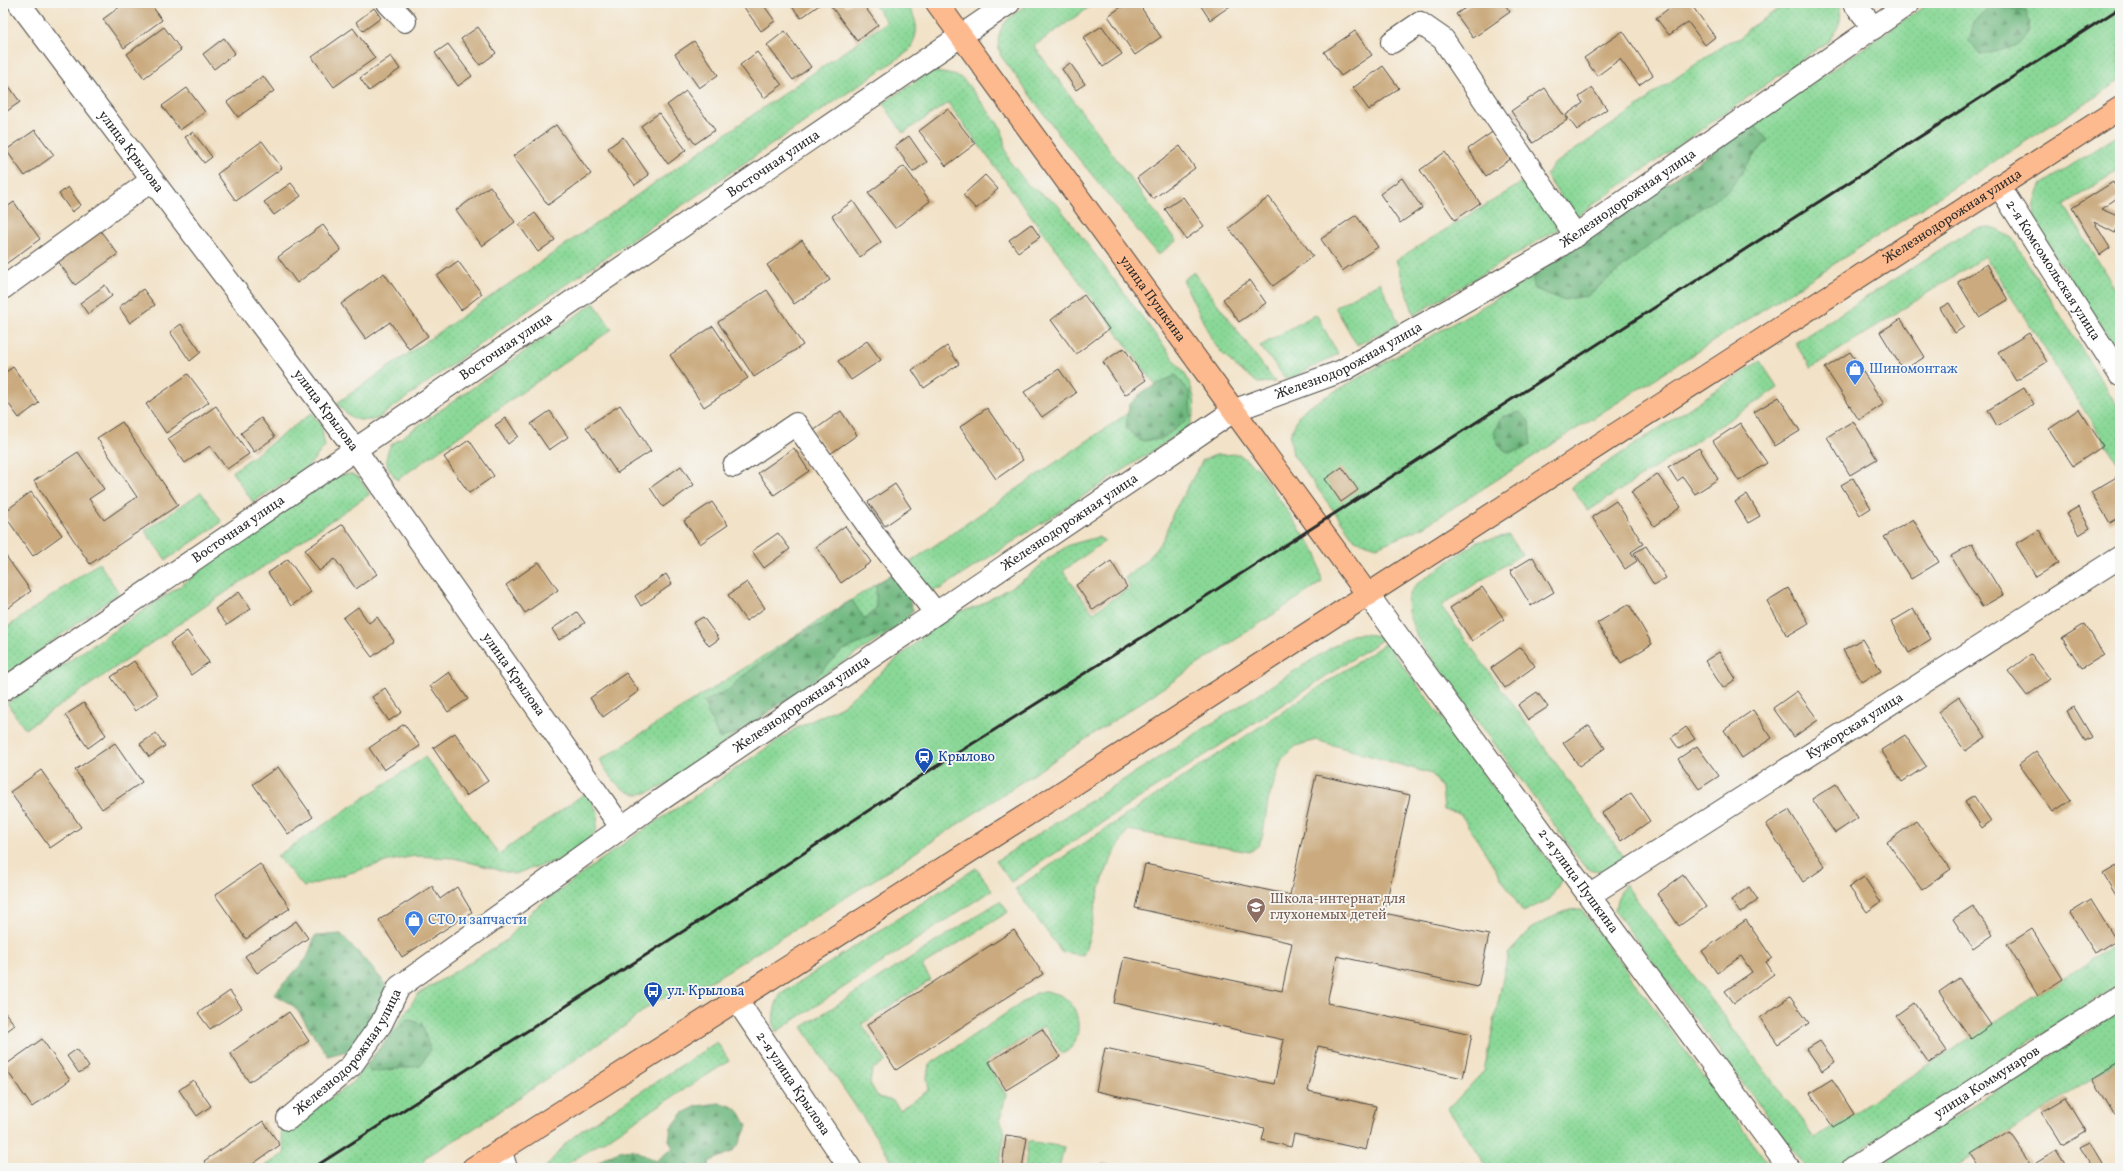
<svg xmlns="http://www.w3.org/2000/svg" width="2123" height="1171" viewBox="0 0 2123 1171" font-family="Vollkorn,serif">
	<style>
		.grass { fill: url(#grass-dots); stroke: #5a8261 }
		.forest { fill: url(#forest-firs); stroke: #4d7256 }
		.building { fill: #caaa7e }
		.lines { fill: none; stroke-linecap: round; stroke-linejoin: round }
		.minor-casing { stroke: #494642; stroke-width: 24 }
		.major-casing { stroke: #494642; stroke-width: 24 }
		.minor { stroke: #fff; stroke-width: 22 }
		.major { stroke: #fcba8e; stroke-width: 22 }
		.rail { stroke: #2b2b2b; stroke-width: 3 }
		.labels { text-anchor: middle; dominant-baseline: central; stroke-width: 3.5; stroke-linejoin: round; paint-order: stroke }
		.street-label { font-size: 14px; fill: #2b2b2b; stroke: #f6f6f2 }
		.shop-label { font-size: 14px; fill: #366cbe; stroke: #f6f6f2; text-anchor: start }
		.transit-label { font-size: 14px; fill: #164399; stroke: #f6f6f2; text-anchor: start }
		.education-label { font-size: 14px; fill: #785e54; stroke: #f6f6f2; text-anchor: start }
	</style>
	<defs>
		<pattern id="grass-dots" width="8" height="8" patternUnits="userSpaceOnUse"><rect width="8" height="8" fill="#8ad897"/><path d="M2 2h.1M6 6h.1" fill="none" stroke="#77ba82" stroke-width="1.8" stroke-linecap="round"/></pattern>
		<pattern id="forest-firs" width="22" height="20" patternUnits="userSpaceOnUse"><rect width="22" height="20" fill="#6fb880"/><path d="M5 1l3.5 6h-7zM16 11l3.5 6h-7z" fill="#5b9669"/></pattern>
	</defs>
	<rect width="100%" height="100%" fill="#f6f6f2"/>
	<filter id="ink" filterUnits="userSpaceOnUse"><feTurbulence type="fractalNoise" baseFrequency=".025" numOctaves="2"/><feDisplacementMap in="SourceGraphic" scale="8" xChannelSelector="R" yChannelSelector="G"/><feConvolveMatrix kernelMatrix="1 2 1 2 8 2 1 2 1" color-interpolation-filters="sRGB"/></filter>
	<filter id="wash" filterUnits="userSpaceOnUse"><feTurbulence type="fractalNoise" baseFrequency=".012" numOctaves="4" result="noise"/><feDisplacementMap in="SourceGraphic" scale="16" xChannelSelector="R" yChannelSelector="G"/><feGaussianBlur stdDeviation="0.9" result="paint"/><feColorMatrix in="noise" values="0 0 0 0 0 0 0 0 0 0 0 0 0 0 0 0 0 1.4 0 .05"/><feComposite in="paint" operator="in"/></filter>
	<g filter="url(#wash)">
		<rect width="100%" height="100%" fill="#f2e2c7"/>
		<path class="grass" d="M873 3H906C918 20 920 32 909 51L505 326 377 419C358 423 348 418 337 403L887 22Z
			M1030 3H1095L1034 46 1176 241 1158 255 1064 141 1001 56C991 27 1010 17 1030 3Z
			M1788 3H1837C1845 17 1838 28 1830 40L1574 218 1546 175 1553 165 1645 102 1650 96 1728 42 1741 38 1749 28Z
			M1929 3H2120V81L1423 527 1377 547 1355 540 1293 455 1290 436 1298 417 1306 408 1520 285Z
			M937 72 958 76 965 81 1002 129 1005 148 1010 162 1029 186 1057 204 1185 374C1195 394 1199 408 1188 428L940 589 930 590 906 565 1160 391 948 103 903 133 883 103 927 74Z
			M2120 134V169L2064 205 2120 297V356L2035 224C2033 209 2035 199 2041 185Z
			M1530 178 1563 226 1414 315 1396 260Z
			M1991 227 2012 238 2120 410V466L1985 256 1811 368 1795 343 1966 233 1978 228Z
			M1194 272 1275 382 1258 383 1237 368 1222 353 1212 340 1183 280Z
			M1380 282 1399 324 1357 345 1335 307Z
			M594 303 612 329 397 480C387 466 382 461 391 445Z
			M1316 314 1338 354 1292 378 1286 379 1260 346Z
			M1760 361 1778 388 1588 511 1571 487Z
			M312 413 321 424 325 446 308 467 253 502 232 472Z
			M1239 454 1259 470 1317 554 1322 582 877 878 713 980 675 995 656 1000 626 1025 470 1131 424 1158 425 1165 418 1168H262L285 1153 280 1129 306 1115 351 1084 396 1027 418 994 507 940 533 910 620 846 795 729 842 706 939 623 954 613 977 607 1028 577 1046 560 1069 545 1098 537 1105 541 1063 571 1093 613 1130 587 1125 578 1149 558 1164 538 1173 513 1203 460 1216 455Z
			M350 474 358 477 370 494 25 729 7 703 186 582 213 561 319 487 337 476Z
			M201 492 222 522 166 560 145 531Z
			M1509 535 1522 554 1441 606 1625 858C1610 866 1600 877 1584 866L1417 638C1411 617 1398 601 1418 583L1477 542Z
			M99 563 119 593 3 677V630Z
			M894 573 913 610 903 624C851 657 798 690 748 725 721 744 670 792 639 794 623 796 606 772 600 760Z
			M1360 634 1374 635 1383 639 1011 882 996 861 1351 635Z
			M1386 643 1562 879 1550 899 1523 912 1460 813 1444 810 1442 788 1432 774 1316 740 1296 746 1282 759 1268 801 1263 834 1259 845 1250 852 1128 830C1112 854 1101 879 1095 907 1092 924 1090 939 1083 955L1062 952 1015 889Z
			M425 757 499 854 587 792 598 813 596 831 585 844 559 860 514 874 454 858 415 856 389 861 304 887 277 856Z
			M976 868 992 890 776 1032C771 1019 774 1005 781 994Z
			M1625 884 1815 1138 2120 941V984L1832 1168H1806L1615 911 1617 899Z
			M1000 901 1008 912 922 966 931 980 862 1024 886 1061 872 1071 870 1083 878 1097 893 1101 900 1110 929 1090 927 1077 929 1065 1038 992C1048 992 1057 992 1065 998 1083 1010 1083 1046 1062 1054L1044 1026 986 1062 1006 1095 1000 1119 1005 1131 999 1168H897L802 1027Z
			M1581 909 1759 1151 1771 1168H1488L1448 1109 1484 1071 1508 954 1530 930 1555 915 1570 910Z
			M2120 1011V1060L1955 1168H1874Z
			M717 1042 729 1061 561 1168H545L566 1143 582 1130Z
			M1028 1141 1064 1147 1059 1168H1025Z"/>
		<path class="forest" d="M1991 4 2026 11C2041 45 2004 51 1979 54L1969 41 1974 22Z
			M1753 124 1768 140 1752 158 1730 189 1670 229 1587 296 1562 300 1533 288V276Z
			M1176 375 1190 393 1191 417 1161 439 1141 441 1126 428 1129 405 1141 393Z
			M1520 412 1529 421 1531 445C1511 455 1500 457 1494 432L1502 417Z
			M894 573 905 588 913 610 903 624 842 651 803 689 741 731 719 739 704 702 730 689 739 679 803 631 823 624 841 606 852 600 865 620 876 608V584Z
			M341 934 367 962 389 988 367 1033 347 1051 328 1056 295 1007 274 994 307 958 315 936Z
			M407 1019 422 1024 430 1050 420 1066 370 1072 367 1064Z
			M719 1103C739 1107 738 1109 747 1126 736 1154 735 1150 709 1162L710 1168H592C601 1159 620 1147 634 1150 641 1152 649 1158 656 1161L673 1148 669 1140 671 1128 683 1113 697 1106Z"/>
		<g id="blocks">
			<path class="building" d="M125 3H150L162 20 124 48 103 19Z
				M741 3H762L775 21 761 31Z
				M789 3H822L801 18Z
				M835 3H843L846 7 852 3H862L878 25 857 41 831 6Z
				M1127 3H1138L1161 37 1135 55 1108 16Z
				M1199 3H1233V4L1210 20Z
				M1473 3H1504L1510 12 1473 38 1456 14Z
				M1676 3H1690L1715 37 1705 45 1688 22 1669 35 1656 18Z
				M374 8 381 18 363 31 356 22Z
				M1102 26 1122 54 1103 67 1083 38Z
				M164 27 181 50 144 78 127 54Z
				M478 27 496 53 480 65 461 39Z
				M353 28 375 58 334 87 312 57Z
				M785 31 811 67 793 80 767 45Z
				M1355 31 1372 55 1341 76 1324 52Z
				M1623 31 1653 75 1639 85 1620 59 1597 76 1584 58Z
				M224 38 235 53 214 69 203 54Z
				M694 41 718 75 699 88 675 54Z
				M448 44 472 76 458 86 435 53Z
				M757 52 782 85 764 98 740 65Z
				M391 56 400 69 369 91 360 78Z
				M1070 63 1085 84 1076 90 1062 69Z
				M1383 66 1399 88 1369 110 1353 88Z
				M263 76 274 91 238 117 227 102Z
				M4 79 20 102 3 114V80Z
				M187 88 205 112 180 130 162 106Z
				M1545 88 1567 120 1533 143 1511 111Z
				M1592 88 1607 109 1577 130 1566 115 1583 103 1579 97Z
				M686 91 715 130 695 144 667 105Z
				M948 109 975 144 946 166 919 131Z
				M659 113 686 150 668 164 641 126Z
				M556 125 591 174 548 205 513 156Z
				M35 130 54 155 25 176 6 150Z
				M1494 131 1512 158 1486 176 1468 149Z
				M193 132 212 157 204 163 185 137Z
				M909 136 927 162 913 172 895 146Z
				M623 137 649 175 635 185 608 148Z
				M262 141 282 168 236 201 217 174Z
				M1180 146 1195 168 1153 199 1137 178Z
				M1445 152 1480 203 1455 220 1420 170Z
				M904 166 930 201 895 228 868 193Z
				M985 175 998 189 976 209 963 195Z
				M1402 178 1422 208 1400 223 1380 194Z
				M2113 182 2120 196 2101 209 2120 217V223L2115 233 2094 222 2110 248 2100 255 2072 208Z
				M291 183 301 196 274 215 264 202Z
				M490 186 515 222 482 246 456 210Z
				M68 187 81 205 72 212 59 194Z
				M1183 197 1204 226 1186 239 1165 209Z
				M1269 197 1313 256 1273 286 1229 228Z
				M853 201 881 242 860 257 832 216Z
				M14 202 40 239 3 266V210Z
				M535 213 555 240 538 252 519 225Z
				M1356 215 1378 247 1342 271 1321 239Z
				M1031 224 1040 237 1018 252 1009 240Z
				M323 225 341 250 297 283 278 257Z
				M99 229 118 254 75 285 57 260Z
				M802 240 830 280 794 304 767 265Z
				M458 261 482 294 461 310 437 276Z
				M1987 264 2008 300 1979 317 1958 282Z
				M384 273 428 336 409 349 390 322 366 339 341 304Z
				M1250 280 1266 303 1239 322 1223 299Z
				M105 285 112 296 88 314 80 303Z
				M143 289 155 305 130 323 119 307Z
				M767 290 803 345 754 377 718 322Z
				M1084 295 1109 329 1076 354 1051 320Z
				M1949 303 1964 327 1955 333 1940 308Z
				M1901 319 1925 357 1903 370 1880 332Z
				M181 324 201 352 190 361 170 332Z
				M713 326 748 378 704 407 670 355Z
				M2029 333 2047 362 2016 381 1998 352Z
				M867 341 881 360 851 380 838 361Z
				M947 346 959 364 924 388 912 370Z
				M1124 348 1146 380 1125 395 1103 362Z
				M1850 352 1884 404 1859 420 1825 368Z
				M13 367 39 403 19 418 3 396V374Z
				M1059 369 1076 393 1042 417 1024 392Z
				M188 374 209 402 166 433 146 404Z
				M2024 388 2034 404 1997 426 1988 410Z
				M1779 397 1800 431 1775 446 1754 412Z
				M620 405 651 451 617 473 586 427Z
				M216 406 249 454 227 469 210 446 185 463 168 439Z
				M987 408 1023 460 996 479 960 427Z
				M2079 409 2103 446 2073 466 2049 429Z
				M550 411 568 437 549 450 531 424Z
				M841 411 857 435 830 454 813 431Z
				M261 418 275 437 254 452 241 433Z
				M506 418 518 436 508 444 495 425Z
				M1853 421 1877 459 1850 475 1827 437Z
				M122 422 178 505 90 564 34 481 78 452 104 489 89 499 104 520 137 497 97 438Z
				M1740 423 1767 463 1739 481 1713 441Z
				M469 440 494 476 469 493 444 457Z
				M794 448 809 471 774 495 758 473Z
				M1699 448 1718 479 1695 494 1683 477 1677 481 1668 467Z
				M681 466 694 485 663 507 650 488Z
				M1342 467 1358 490 1341 502 1325 479Z
				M1657 474 1681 507 1654 526 1631 492Z
				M2120 475V517L2110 523 2091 492Z
				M1853 478 1871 508 1860 515 1841 485Z
				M895 484 911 508 885 526 868 502Z
				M31 492 62 535 33 556 3 513Z
				M1747 494 1760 516 1748 523 1735 502Z
				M1616 501 1643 544 1631 552 1637 561 1625 569 1592 517Z
				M712 502 728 525 700 544 684 521Z
				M2078 507 2090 528 2079 535 2066 514Z
				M1913 519 1939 562 1911 579 1884 537Z
				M343 524 377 574 356 589 335 559 319 571 305 550Z
				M845 526 871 562 841 583 816 547Z
				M2039 530 2059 563 2036 577 2016 544Z
				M778 533 790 549 764 568 752 551Z
				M1972 544 2003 595 1982 607 1951 556Z
				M1646 546 1666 578 1654 585 1634 553Z
				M3 552 31 591 8 608 3 602Z
				M1533 557 1554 592 1531 606 1510 571Z
				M288 559 311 592 291 606 268 573Z
				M1111 561 1127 587 1093 610 1076 585Z
				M539 562 558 590 525 613 506 585Z
				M666 574 672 584 641 606 635 596Z
				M747 582 765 608 746 621 728 595Z
				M1482 587 1504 619 1472 641 1450 608Z
				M1788 588 1809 623 1787 636 1767 601Z
				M239 592 251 609 227 625 215 609Z
				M1629 604 1652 644 1621 663 1597 623Z
				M358 607 369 623 377 617 394 641 372 657 343 618Z
				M1913 609 1931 639 1909 653 1891 622Z
				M577 612 585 623 559 640 552 629Z
				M703 617 719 639 709 646 693 623Z
				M2085 624 2104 655 2082 668 2062 638Z
				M187 631 209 662 191 675 170 643Z
				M1862 639 1881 671 1862 682 1843 650Z
				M1521 647 1535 666 1505 688 1491 668Z
				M1719 652 1736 679 1723 688 1705 661Z
				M2031 654 2050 679 2027 696 2008 671Z
				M134 661 158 695 135 711 111 677Z
				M449 672 468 699 448 712 430 686Z
				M626 673 639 691 603 717 590 698Z
				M385 688 402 712 389 721 372 697Z
				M1797 691 1818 720 1794 737 1773 708Z
				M1537 692 1548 707 1528 720 1518 705Z
				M1959 697 1986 737 1965 751 1938 712Z
				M84 703 106 735 88 748 65 715Z
				M2074 707 2092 737 2085 741 2067 711Z
				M1753 710 1772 738 1742 758 1724 730Z
				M404 724 420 746 384 770 369 748Z
				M1589 725 1605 748 1579 766 1563 743Z
				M1686 727 1695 739 1679 749 1671 738Z
				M156 733 165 746 149 757 140 744Z
				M455 733 488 781 466 796 433 748Z
				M1905 735 1926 766 1902 782 1881 750Z
				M115 743 142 782 102 809 75 770Z
				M1697 746 1719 776 1699 789 1678 759Z
				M2036 751 2071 800 2053 812 2019 764Z
				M278 767 313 817 288 834 253 784Z
				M41 770 81 827 50 848 10 792Z
				M1316 775 1410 795 1384 913 1489 935 1478 987 1337 956 1327 1003 1472 1034 1463 1078 1318 1046 1308 1091 1376 1106 1366 1150 1294 1134 1291 1147 1262 1140 1265 1128 1096 1091 1105 1048 1274 1084 1284 1040 1114 1003 1124 957 1282 991 1292 943 1135 908 1145 864 1290 895Z
				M1836 784 1858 818 1835 833 1812 799Z
				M1631 793 1650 821 1621 841 1602 813Z
				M1974 796 1991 821 1982 828 1965 802Z
				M1789 810 1825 867 1803 882 1766 824Z
				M1916 821 1951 869 1922 890 1887 842Z
				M260 864 290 908 246 939 215 895Z
				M2120 864V902L2103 874Z
				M1683 875 1706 907 1679 926 1657 894Z
				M1864 877 1881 902 1867 912 1849 887Z
				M432 886 440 899 457 887 472 912 402 957 379 920Z
				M1749 887 1758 900 1740 913 1731 900Z
				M2091 900 2116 940 2095 953 2070 913Z
				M1973 906 1993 935 1973 949 1953 919Z
				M1746 920 1772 958 1766 962 1774 974 1734 1003 1725 991 1752 972 1741 956 1717 973 1702 951Z
				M296 921 308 938 257 973 245 956Z
				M2032 929 2063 979 2038 995 2007 945Z
				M1014 930 1043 974 896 1070 867 1025Z
				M1959 978 1991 1025 1971 1039 1939 992Z
				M230 991 242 1008 210 1029 198 1013Z
				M1790 997 1809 1023 1778 1044 1760 1018Z
				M1914 1003 1947 1051 1929 1063 1896 1016Z
				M3 1010 15 1025 3 1034Z
				M289 1012 309 1041 249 1082 230 1053Z
				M1042 1029 1060 1057 1006 1090 989 1062Z
				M42 1039 70 1080 32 1107 4 1066Z
				M1820 1041 1835 1062 1822 1071 1807 1049Z
				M77 1049 89 1067 79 1073 67 1056Z
				M2118 1063 2120 1067V1110L2113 1114 2092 1079Z
				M1832 1079 1854 1114 1833 1127 1810 1093Z
				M193 1080 211 1106 197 1116 179 1090Z
				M2066 1098 2086 1131 2062 1145 2042 1112Z
				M263 1121 280 1145 247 1168H209L204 1161Z
				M2009 1131 2034 1168H1980L1971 1155Z
				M1006 1135 1027 1138 1022 1168H1002Z
				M2090 1142 2102 1162 2093 1168 2080 1147Z
				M2056 1151 2067 1168H2039L2036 1163Z
				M1463 1162 1467 1168H1454Z
				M1102 1163 1124 1167V1168H1101Z"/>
		</g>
	</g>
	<g filter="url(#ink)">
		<use href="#blocks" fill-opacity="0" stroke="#494642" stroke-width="1"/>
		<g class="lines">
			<g class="minor-casing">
				<g id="minor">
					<path id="s1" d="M19 3 355 449 621 827"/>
					<path d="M388 3 405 21"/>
					<path d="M1854 3 1874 28"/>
					<path d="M1392 42 1420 23 1443 39 1576 236"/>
					<path id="s2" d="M1999 186 2120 375"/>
					<path d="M3 288 152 180"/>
					<path d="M734 466 796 424 876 537 935 612"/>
					<path id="s3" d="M1368 595 1789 1168"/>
					<path id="s4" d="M3 690 1009 3"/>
					<path id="s5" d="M1590 895 2120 557"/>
					<path id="s6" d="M736 999 850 1168"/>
					<path id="s7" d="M288 1119 351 1066 381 1024 399 987 656 803 1235 410 1342 371 1554 250 1909 3"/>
					<path d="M501 1152 506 1168"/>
					<path id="s8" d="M1853 1168 2120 997"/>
				</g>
			</g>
			<g class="major-casing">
				<g id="major">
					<path id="s9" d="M937 3 1368 595"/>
					<path id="s10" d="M473 1168 1047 802 2120 108"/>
				</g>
			</g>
			<use href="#minor" class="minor"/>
			<use href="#major" class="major"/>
			<path class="rail" d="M313 1168 743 893 924 774 1152 631 2120 8"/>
		</g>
	</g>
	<defs>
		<g id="shop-pin" transform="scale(1)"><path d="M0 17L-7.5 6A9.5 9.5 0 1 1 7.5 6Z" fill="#3f7fe0" stroke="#f6f6f2"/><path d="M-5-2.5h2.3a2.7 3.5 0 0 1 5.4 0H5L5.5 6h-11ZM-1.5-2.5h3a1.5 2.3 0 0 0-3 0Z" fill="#fff"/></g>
		<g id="station-pin" transform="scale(1)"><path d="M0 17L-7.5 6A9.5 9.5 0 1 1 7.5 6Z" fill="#1a4fb4" stroke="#f6f6f2"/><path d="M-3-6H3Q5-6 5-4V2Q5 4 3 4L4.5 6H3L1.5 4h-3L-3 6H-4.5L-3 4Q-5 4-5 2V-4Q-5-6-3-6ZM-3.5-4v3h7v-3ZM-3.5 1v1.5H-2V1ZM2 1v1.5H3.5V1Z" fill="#fff"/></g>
		<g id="school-pin" transform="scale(1)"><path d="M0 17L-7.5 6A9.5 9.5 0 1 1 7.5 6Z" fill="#8d6e63" stroke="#f6f6f2"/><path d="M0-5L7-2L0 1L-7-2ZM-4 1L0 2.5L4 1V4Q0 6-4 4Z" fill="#fff"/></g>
		<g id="bus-pin" transform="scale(1)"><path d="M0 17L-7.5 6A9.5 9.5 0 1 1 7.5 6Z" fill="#1a4fb4" stroke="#f6f6f2"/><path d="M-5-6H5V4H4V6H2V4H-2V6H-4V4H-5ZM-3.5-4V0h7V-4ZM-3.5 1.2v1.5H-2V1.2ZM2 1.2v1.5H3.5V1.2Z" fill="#fff"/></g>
	</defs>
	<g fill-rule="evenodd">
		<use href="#shop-pin" x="1855" y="369"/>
		<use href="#station-pin" x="924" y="757"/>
		<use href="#school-pin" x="1256" y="907"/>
		<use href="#shop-pin" x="414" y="920"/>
		<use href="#bus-pin" x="653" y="991"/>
	</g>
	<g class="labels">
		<g class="street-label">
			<text stroke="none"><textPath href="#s1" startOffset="186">улица Крылова</textPath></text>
			<text stroke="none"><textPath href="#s4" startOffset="933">Восточная улица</textPath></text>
			<text stroke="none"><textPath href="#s7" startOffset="1639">Железнодорожная улица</textPath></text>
			<text stroke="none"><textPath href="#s10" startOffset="1759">Железнодорожная улица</textPath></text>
			<text stroke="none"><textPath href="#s2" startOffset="100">2-я Комсомольская улица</textPath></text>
			<text stroke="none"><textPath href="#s9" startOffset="366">улица Пушкина</textPath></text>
			<text stroke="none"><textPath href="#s4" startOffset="609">Восточная улица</textPath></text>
			<text stroke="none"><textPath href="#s7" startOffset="1315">Железнодорожная улица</textPath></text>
			<text stroke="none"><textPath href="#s1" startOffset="510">улица Крылова</textPath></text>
			<text stroke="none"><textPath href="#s7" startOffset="991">Железнодорожная улица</textPath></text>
			<text stroke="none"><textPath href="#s4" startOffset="285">Восточная улица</textPath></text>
			<text stroke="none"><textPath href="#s1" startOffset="834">улица Крылова</textPath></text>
			<text stroke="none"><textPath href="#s7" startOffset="667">Железнодорожная улица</textPath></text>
			<text stroke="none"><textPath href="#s5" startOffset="314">Кужорская улица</textPath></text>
			<text stroke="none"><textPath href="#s3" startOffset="355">2-я улица Пушкина</textPath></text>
			<text stroke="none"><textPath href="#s7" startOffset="91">Железнодорожная улица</textPath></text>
			<text stroke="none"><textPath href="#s6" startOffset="102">2-я улица Крылова</textPath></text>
			<text stroke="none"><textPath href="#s8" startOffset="159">улица Коммунаров</textPath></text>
		</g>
		<g class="shop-label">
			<text x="1869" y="369">Шиномонтаж</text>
			<text x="428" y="920">СТО и запчасти</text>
		</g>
		<g class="transit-label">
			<text x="938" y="757">Крылово</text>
			<text x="667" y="991">ул. Крылова</text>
		</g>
		<g class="education-label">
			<text x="1270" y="899">Школа-интернат для<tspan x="1270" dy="16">глухонемых детей</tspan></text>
		</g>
	</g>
	<rect width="2123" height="1171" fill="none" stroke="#f6f6f2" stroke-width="16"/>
</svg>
